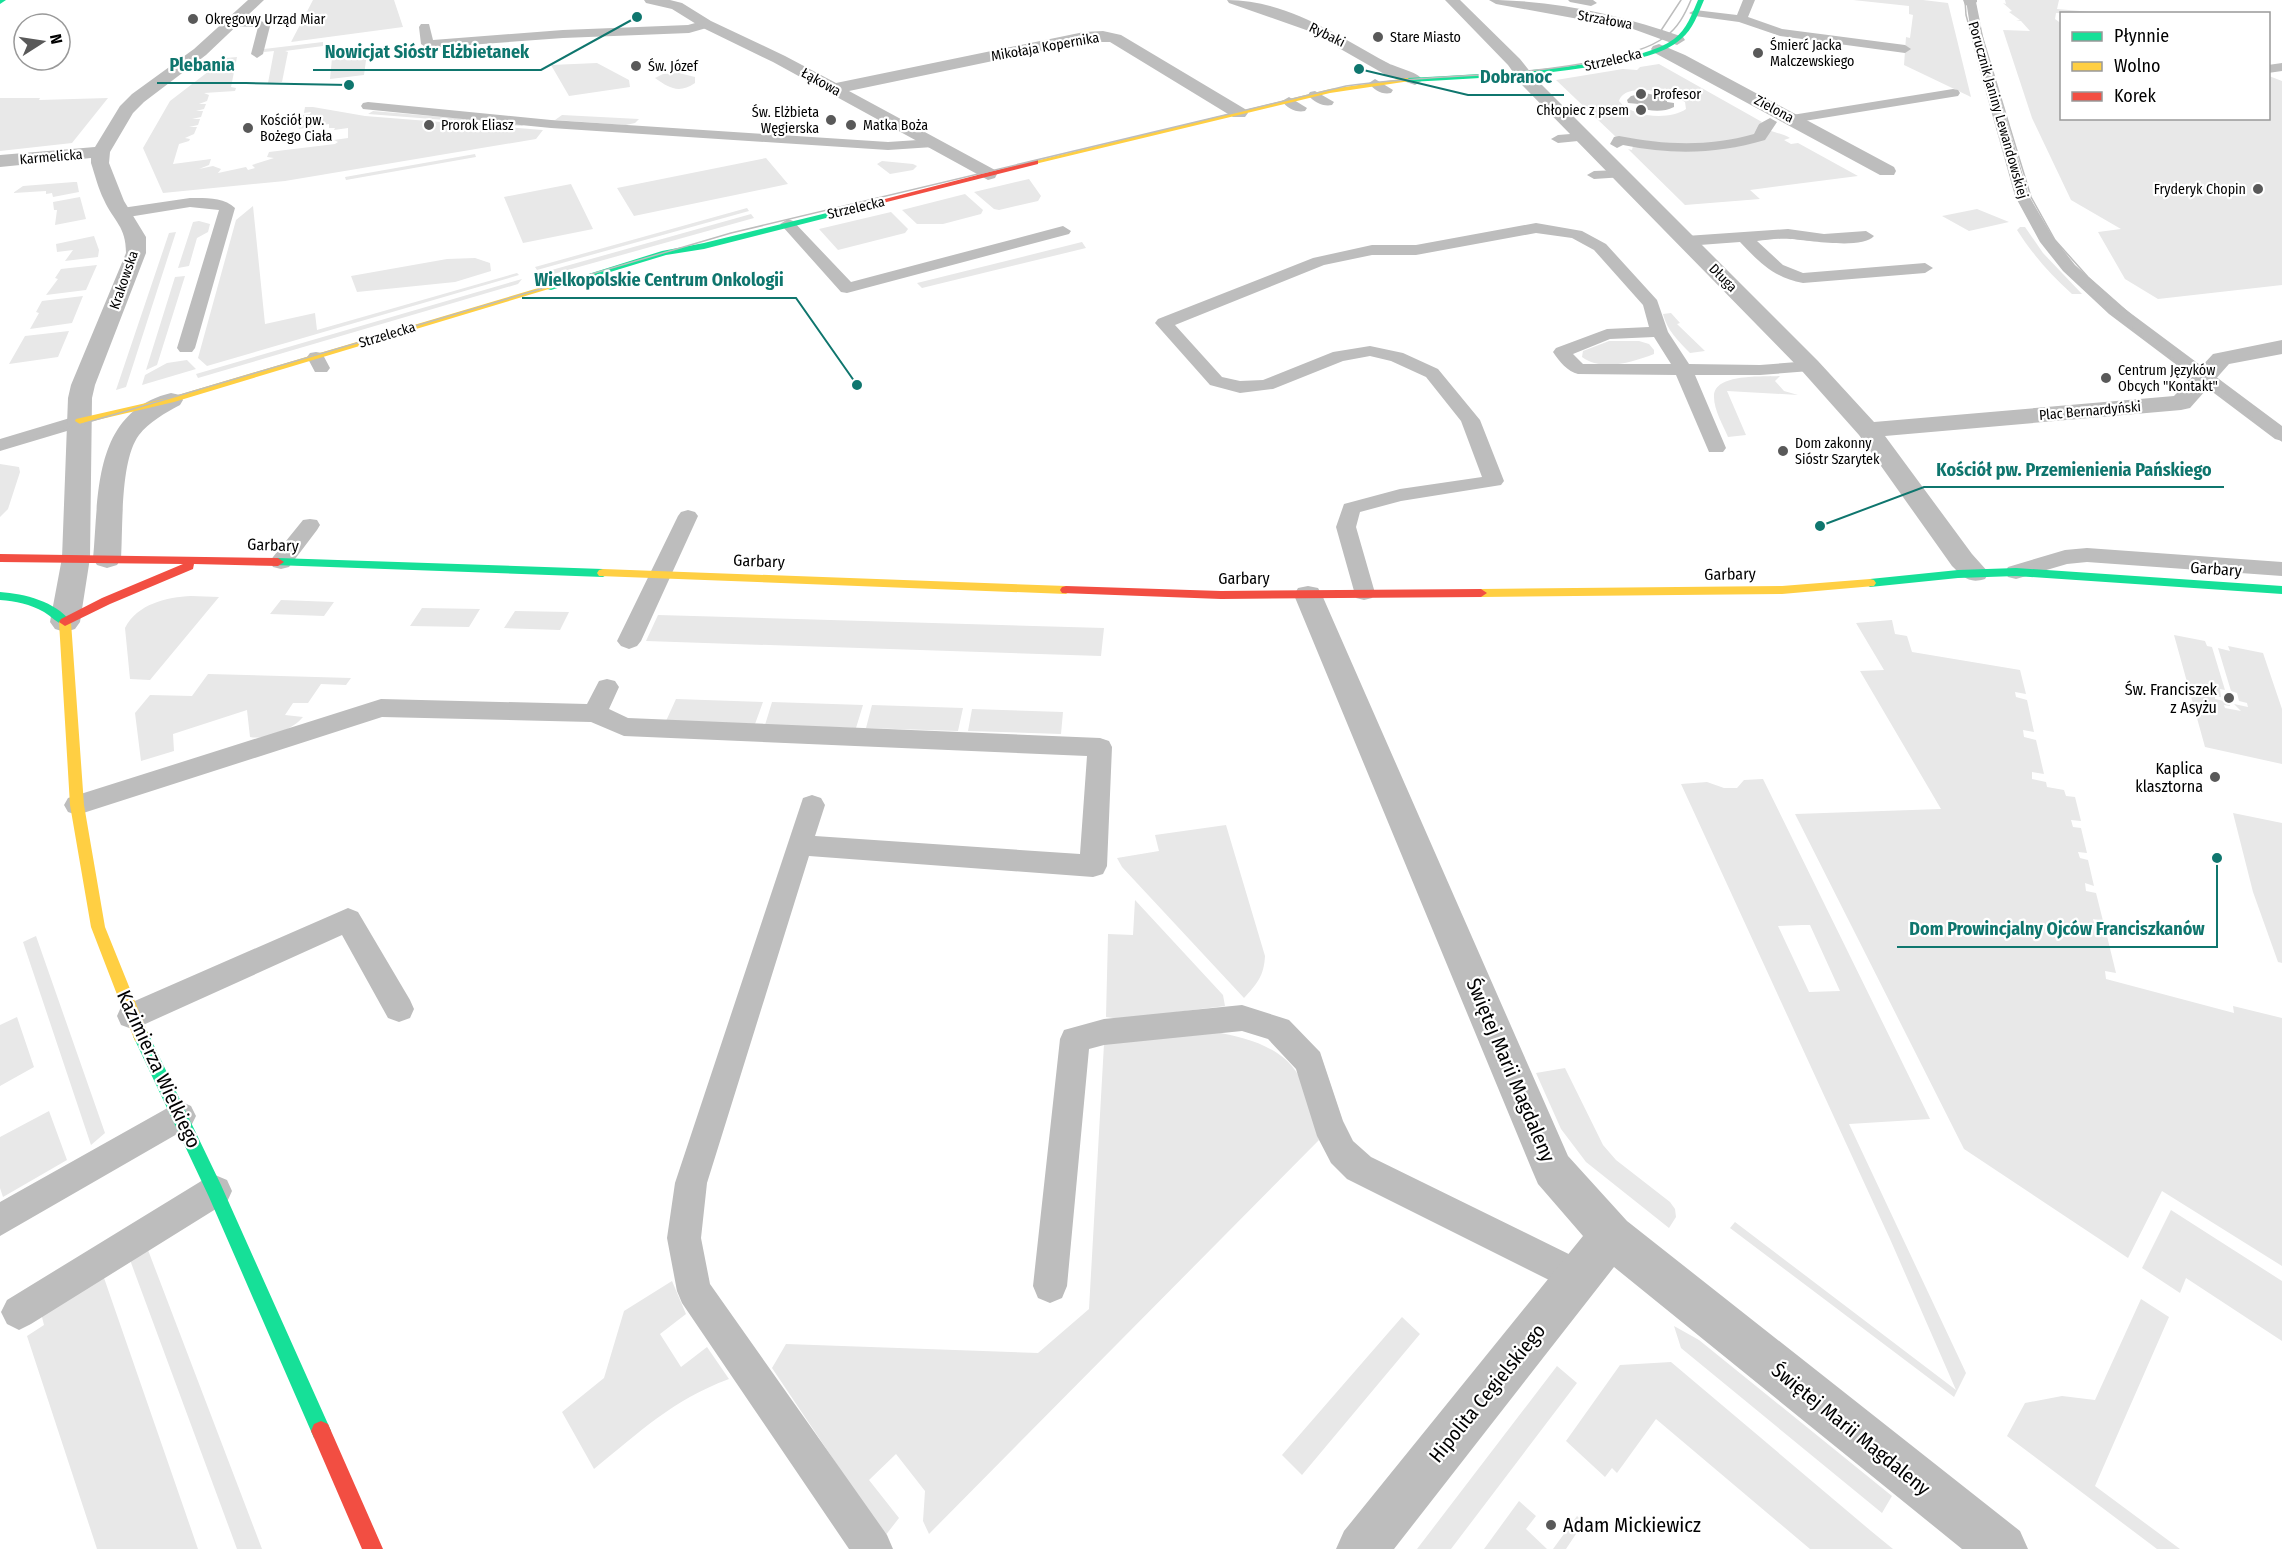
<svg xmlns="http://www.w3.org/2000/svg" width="2282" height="1549" viewBox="0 0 2282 1549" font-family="'Fira Sans Condensed',sans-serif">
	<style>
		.green { fill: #e8e8e8; fill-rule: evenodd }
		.water { fill: #bababa }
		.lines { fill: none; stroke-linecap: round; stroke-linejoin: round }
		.lane { fill: #bdbdbd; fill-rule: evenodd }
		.street { fill: #bdbdbd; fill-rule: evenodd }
		.fast { fill: #16e098; fill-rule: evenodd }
		.slow { fill: #ffcf43; fill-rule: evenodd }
		.jam { fill: #f24e42; fill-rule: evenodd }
		.tram { stroke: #bdbdbd; stroke-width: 1.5 }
		.poi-dot { fill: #595959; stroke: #fff; stroke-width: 2 }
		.labels { text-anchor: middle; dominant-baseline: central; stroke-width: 4.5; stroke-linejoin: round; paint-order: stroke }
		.far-poi-label { font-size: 14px; fill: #000; stroke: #fff; text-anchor: start }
		.far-street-label { font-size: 14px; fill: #000; stroke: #fff }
		.street-label { font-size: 16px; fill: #000; stroke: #fff }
		.poi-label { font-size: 16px; fill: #000; stroke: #fff; text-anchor: end }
		.near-street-label { font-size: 20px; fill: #000; stroke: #fff }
		.near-poi-label { font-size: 20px; fill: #000; stroke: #fff; text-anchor: start }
		.leader { fill: none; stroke: #0f766e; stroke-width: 2 }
		.callout-dot { fill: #0f766e; stroke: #fff; stroke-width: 2 }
		.callout-label { font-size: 18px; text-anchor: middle; font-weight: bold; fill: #0f766e; stroke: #fff; stroke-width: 4.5; stroke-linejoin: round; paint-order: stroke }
	</style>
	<rect width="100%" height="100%" fill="#fff"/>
	<path class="green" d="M313 0H394L403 27 291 42Z
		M1853 0H1923L1948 3 1971 97 1904 65 1906 37 1910 38 1913 15 1909 14V6Z
		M2005 0H2059L2057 9 2103 13H2056L2055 19 2062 24V118H2268L2269 76 2282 81V285L2158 299 2125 279 2098 232 2121 229 2071 200 2032 118 2003 30 2030 31 2021 21 2016 20H2020L2009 12 2012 11 2003 3 2006 4Z
		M323 42V46L285 51 288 52 282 82 268 83 274 51 264 52V49Z
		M367 53 364 75 330 79 332 58Z
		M237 57 231 87 236 88 235 91 204 93 209 95 207 101 199 104H206L204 109 196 111H203L201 117 192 119H200L198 125 189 127H197L194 134 185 138 190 139 189 141 179 144 173 164 211 159 209 165 199 169 213 166 221 169 218 173 246 167 248 170 255 168 252 165 274 158 267 157 269 152 335 144 338 142 334 140 348 138V128L334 130 335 128H329V124L299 129 300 125 306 124 301 122 303 115 310 114 311 112 304 113 305 107H313L365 116 543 130 536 139 285 181 163 193 143 148 170 101 226 58Z
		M597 63 629 80 630 87 569 96 551 65Z
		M1659 64 1762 122 1758 125C1769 132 1779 132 1790 138L1784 140 1791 144 1798 143 1858 176 1750 190 1760 199 1685 205 1628 149 1632 150 1633 146 1616 137 1556 80 1623 69 1637 70 1640 67ZM1648 90 1671 94 1685 102 1686 109C1669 121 1631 117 1619 101 1623 89 1638 90 1648 90Z
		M679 73 695 77V83C679 94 669 88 655 78L663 74Z
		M0 98H40L39 100 108 98 72 143 0 151Z
		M373 111 525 124 522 126 368 114Z
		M562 115 639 119 635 123 626 125 555 120Z
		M475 154 476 157 346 180 345 177Z
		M766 158 788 184 634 216 617 188Z
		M882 161 913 164 917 166 913 170 890 174 877 164Z
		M1029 179 1041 196 1038 201 999 210 994 209 974 192Z
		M74 182H77L79 192 53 197 52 193 46 194V191L13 193 23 186Z
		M571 184 593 229 523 243 504 197Z
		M965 194 983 210 981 214 943 224H917L902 210Z
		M80 197 86 219 55 225 57 210H54L53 202Z
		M253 206 265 324 315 313 317 330 517 273 519 275 207 366 198 358 236 220Z
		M747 208 749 211 537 270 535 267Z
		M1977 209 2009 222 1969 231 1942 216Z
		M891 212 908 229 905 233 838 250 819 229Z
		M751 214 754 218 550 275 541 273Z
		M199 221 210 224 208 232 197 238 189 266 178 268 193 222Z
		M2020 227H2025L2043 253 2082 294H2072C2050 274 2033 255 2017 230Z
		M176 232 126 387 116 390 169 233Z
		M94 236 99 250 98 257 65 261 73 250 57 252 56 244Z
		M1082 242 1086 248 922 288 917 283Z
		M475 258 490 263 491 271 455 282 357 292 351 276 447 259Z
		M97 265 86 290 46 295 58 279 55 278 61 269Z
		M185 276 157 365 146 370 175 277Z
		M522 279 518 284 198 378 196 374Z
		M83 296 72 323 30 329 39 313 36 312 42 301Z
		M1671 313 1680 323 1677 324 1705 351 1690 353C1678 341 1667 330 1663 314Z
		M69 331 58 357 9 364 25 336Z
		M1609 341H1639L1649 344 1654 350V354C1633 362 1602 372 1582 357L1583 351Z
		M187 360 196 369 142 385 145 375 167 363Z
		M1780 376 1775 381 1784 391 1798 395 1727 391 1746 435 1728 437C1723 425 1714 410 1714 397 1713 373 1763 377 1780 376Z
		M0 464 19 467 20 472 8 509 0 517Z
		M191 596 219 597 150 680 130 679 125 628C137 604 167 597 191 596Z
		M281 600 334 602 324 616 270 614Z
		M422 608 480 609 469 627 410 626Z
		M515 611 569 612 560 630 504 628Z
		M658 615 1104 628 1101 656 646 641Z
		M1892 620 1895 634 1907 636 1912 652 2020 670 2026 694 2015 692 2016 697 2027 700 2034 732 2023 730 2024 737 2036 740 2044 774 2032 772V779L2046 782 2047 787 2064 790 2066 796 2075 797 2081 821 2071 820 2073 827 2081 828 2087 853 2078 852 2080 858 2088 860 2094 886 2085 883 2086 891 2096 893 2103 921 2093 919 2095 926 2105 928 2116 973 2105 971 2106 979 2234 1013 2233 1006 2282 1018V1266L2162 1191 2128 1258 1964 1149 1795 814 1941 809 1860 671 1884 670 1856 623Z
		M2174 635 2205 641 2207 646 2212 647 2225 690 2220 689 2221 697 2215 696V699L2229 702 2230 706 2224 705 2225 708 2241 711 2234 704 2248 707 2247 703 2239 701 2237 693 2231 691 2218 648 2230 651 2228 646 2263 653 2282 709V764L2205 747Z
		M208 674 351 678 346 685 321 684 308 703H293L285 715 303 717C292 730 267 740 250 737L247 710 173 734 174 751 141 761 135 713 150 695 192 696Z
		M676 699 763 702 755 724 666 721Z
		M772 702 863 705 856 728 765 725Z
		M872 705 963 708 958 731 866 728Z
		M972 709 1063 712 1061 734 968 731Z
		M1763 779 1930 1119 1849 1124 1966 1373 1954 1397 1730 1228 1735 1222 1956 1390 1890 1239 1681 784 1707 782 1724 788H1737L1744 780ZM1802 925H1810L1840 991 1809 992 1778 926Z
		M2233 813 2282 823V963L2278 962 2253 892Z
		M1226 825 1265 956C1264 976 1257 984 1244 998L1122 867 1117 858 1159 851 1155 835Z
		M1135 900 1223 995 1225 1006 1120 1019 1106 1017 1108 934 1133 935Z
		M36 936 105 1133 91 1145 23 942Z
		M17 1017 34 1067 0 1086V1025Z
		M1215 1032C1244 1037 1280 1046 1297 1073 1306 1087 1313 1122 1319 1140L929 1534 923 1521 925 1491 896 1454 869 1480 899 1518 885 1536 772 1368 786 1344 1038 1353 1089 1309 1104 1044Z
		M1565 1068 1603 1145 1616 1160 1670 1202 1675 1209 1676 1217 1669 1228 1586 1162 1561 1129 1536 1073Z
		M49 1111 67 1160 3 1197 0 1188V1137Z
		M2171 1210 2282 1281V1341L2186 1278 2180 1293 2142 1268Z
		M148 1250 262 1549H237L130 1260Z
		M103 1275 198 1549H97L27 1336 44 1325 41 1313Z
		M672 1281 686 1314 660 1334 681 1367 707 1347 729 1379C672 1400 640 1432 594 1469L562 1412 604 1378 624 1311Z
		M2141 1299 2169 1317 2095 1486 2180 1549H2157L2007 1436 2025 1403 2062 1396 2095 1400Z
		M1402 1317 1420 1334 1302 1475 1282 1455Z
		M1674 1326 1699 1340 1892 1496 1882 1513 1681 1348Z
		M1671 1362 1871 1531 1893 1549H1810L1656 1419 1617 1473 1612 1468 1605 1477 1566 1441 1620 1365Z
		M1557 1366 1577 1383 1451 1549H1417Z
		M1519 1501 1536 1516 1526 1529 1547 1549H1484Z
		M1577 1516 1584 1522 1566 1549H1553Z"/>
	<path class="water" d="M1645 93 1672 99 1667 98V102L1674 103V107C1662 113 1649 111 1637 107L1639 104 1628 103 1627 100 1631 96Z"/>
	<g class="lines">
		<path class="lane" d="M1568 0H1593L1597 3 1591 6 1570 2Z
			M1743 0H1755L1748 17 1782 29 1905 45 1911 49 1905 53 1780 36 1739 22 1695 16 1689 13 1695 10 1737 15Z
			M1966 0 1976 2 1985 46 2029 196 2053 237 2075 265 2121 306 2282 426V441L2275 439 2109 314 2063 271 2040 242 2015 196 1973 46Z
			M256 18 270 26 263 54 257 58 251 54 258 27 232 26 226 22 232 18Z
			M706 20 710 21V27L689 33 563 38 427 48 421 44 419 27 421 24H429L433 40 563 30 688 25Z
			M2282 63V71L2268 73V65Z
			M1375 79 1393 90 1391 93C1382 95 1374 90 1369 83Z
			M1953 89 1958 90 1960 93 1958 96 1792 123 1785 119 1792 115Z
			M1315 91 1334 102 1332 105C1323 107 1314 102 1308 95L1310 92Z
			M1289 97 1307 108 1305 111C1296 113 1287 108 1282 101Z
			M368 102 551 120 888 142 933 139 940 143 933 147 888 150 551 128 363 109 361 106 363 103Z
			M1770 118 1777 122 1765 140C1717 154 1673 155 1623 145L1617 148 1610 144 1614 137 1619 136C1665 145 1708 147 1754 134L1759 124Z
			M1583 133 1590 137 1588 140 1558 143 1551 139 1558 135Z
			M1619 170 1626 174 1624 177 1594 179 1587 175 1594 171Z
			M190 198C205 198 224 197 235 208L195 348 192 352H180L177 348 219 210 190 207 122 218 114 213 122 208Z
			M788 219 793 221 851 282 1063 226 1071 231 1069 234 847 293 841 292 783 227 780 224Z
			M1536 223 1582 231 1606 244 1657 300 1668 332 1689 364 1760 365 1810 361 1816 362 1819 366 1816 370 1810 371 1760 375H1695L1726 448 1723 452H1709L1676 375 1578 374C1568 372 1559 361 1553 352L1556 348 1607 329 1649 327 1643 305 1594 250 1572 238 1536 233 1416 255H1372L1324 265 1175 325 1222 377 1240 381 1263 380 1333 352 1370 346 1403 353 1438 369 1480 420 1504 481 1501 485 1401 501 1360 512 1356 527 1375 593 1372 598 1364 600 1356 598 1336 527 1344 504 1400 489 1482 477 1461 421 1426 377 1391 361 1370 356 1343 361 1273 389 1240 393 1210 385 1155 323 1158 319 1313 258 1372 245H1416ZM1654 337 1671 364H1583L1573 354 1610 339Z
			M1788 229 1824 234 1866 231 1874 236C1862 250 1808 240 1790 239 1779 238 1767 240 1757 241L1783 265 1803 273 1925 263 1933 268 1925 273 1803 283C1774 278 1759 262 1740 242L1686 246 1678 241 1686 236Z
			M316 352 322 353 330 368 327 372H315L307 357 310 353Z
			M80 415 87 417 90 421 87 425 0 451V439Z
			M688 510 695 512 698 516 641 641 637 646 629 649 621 646 617 641 678 516 681 512Z
			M310 519 317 520 320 525 317 530 289 567 281 569 273 567 270 562 273 557 303 520Z
			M2087 548 2282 562V576L2087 562 2067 564 2016 579 2008 577 2005 572 2008 567 2065 550Z
			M607 679 615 681 619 687 609 709 628 718 1100 738 1109 741 1112 747 1107 866 1103 874 1093 877 809 856 707 1183 701 1238 710 1284 887 1535 893 1549H849L682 1303 677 1291 667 1238 675 1183 803 798 812 795 821 798 825 805 815 836 1080 854 1087 756 624 736 591 722 382 717 77 815 68 812 64 805 68 798 381 699 587 704 599 681Z
			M348 908 358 912 410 1000 414 1009 410 1018 399 1022 388 1018 342 935 143 1025 132 1029 121 1025 117 1016 121 1007Z
			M1242 1005 1289 1020 1320 1052 1343 1121 1353 1141 1371 1157 1591 1265 1596 1277 1591 1289 1579 1294 1567 1289 1347 1179 1331 1163 1317 1136 1296 1069 1268 1039 1242 1031 1104 1045 1089 1049 1067 1286 1062 1298 1050 1303 1038 1298 1033 1286 1060 1039 1064 1030 1104 1019Z
			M180 1101 191 1106 196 1116 191 1126 0 1236V1202Z
			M215 1175 227 1180 232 1191 227 1202 31 1324 19 1330 7 1324 1 1312 7 1300 203 1180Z"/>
		<path class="street" d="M248 0H264L206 55 144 102 133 113 110 152 109 163 124 201 146 237V253L95 385 92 398 90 558 80 622 75 629 65 632 55 629 50 622 62 558 68 398 71 385 126 253C126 226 114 222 104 200 98 188 95 175 91 163V158L0 167V155L95 147 120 106 132 94 194 49Z
			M644 0H670L682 3 711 21 785 56 836 83 1084 32 1103 31 1121 35 1245 109 1248 113 1245 117H1233L1110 42H1084L849 91 995 170 997 174 995 178 988 180 773 62 701 27 672 9 646 3Z
			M1227 0C1286 0 1336 35 1386 62 1396 68 1417 71 1423 80L1415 85 1386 75 1309 31 1229 3Z
			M1445 0H1460L1520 59 1535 78 1818 361 1874 422 2174 396 2213 354 2282 340V354L2229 364 2190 408 2181 410 1885 436 1972 554 1989 573 1985 579C1969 584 1963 577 1952 566L1859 435 1802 371 1523 86 1508 65Z
			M1489 0C1554 0 1622 15 1683 37L1685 40 1677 45 1633 29 1496 4Z
			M1963 0H1977V2L1970 6 1965 5Z
			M1659 44 1685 55 1894 167 1896 171 1894 175H1880L1653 52 1651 49 1653 46Z
			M171 393 180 395 183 400 180 405C165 413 149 422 139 435 120 460 123 528 121 559L117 565 107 568 97 565 93 559C99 496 92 412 171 393Z
			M1308 586 1318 588 1322 595 1568 1156 1627 1221 2020 1531 2028 1549H1962L1614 1267 1394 1549H1336L1344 1531 1583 1236 1538 1184 1532 1170 1294 595 1298 588Z"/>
		<path class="fast" d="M0 0H6L0 4Z
			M1698 0H1704C1698 14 1693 29 1681 39 1663 55 1636 59 1613 63 1545 76 1477 78 1408 82L1405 80 1408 78C1475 74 1543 72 1609 60 1631 56 1656 52 1674 39 1687 29 1692 14 1698 0Z
			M835 211H838V215L704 249 666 255 551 290 544 288 662 251 704 243Z
			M278 558 603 569 609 573 603 577 274 565V559Z
			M2016 568 2282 586V594L2016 576 1958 578 1870 587 1864 583 1870 579 1958 570Z
			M0 592C25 594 55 601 71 622L65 626C57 623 51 616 44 612 30 604 16 601 0 600Z
			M141 1029 147 1031 221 1185 328 1424 331 1431 328 1438 321 1441 314 1438 209 1197 133 1036 135 1031Z"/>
		<path class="slow" d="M1408 78 1410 81 1330 93 1035 164 1031 162 1330 89Z
			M545 286 552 288 174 402 80 424 75 421 76 419 168 398Z
			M603 569 1066 586 1072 590 1066 594 599 576 597 573 599 570Z
			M1870 579 1874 580 1876 583 1874 586 1782 594 1481 597 1475 593 1481 589 1782 586Z
			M65 618 71 622 84 805 105 927 149 1036 147 1041 141 1043 135 1041 133 1036 91 927 70 805 59 622Z"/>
		<path class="jam" d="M1035 160H1038V164L835 215 831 213Z
			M0 554 278 558 284 562 278 566 194 564 193 569 110 604 65 626 59 622 61 619 102 598 183 564 0 562Z
			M1066 586 1221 591 1481 589 1487 593 1481 597 1221 599 1062 593 1060 590 1062 587Z
			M321 1421 328 1424 383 1549H362L311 1431 314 1424Z"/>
		<path class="tram" d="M1965 0 1966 15 2016 195 2040 239 2063 268 2110 311 2282 441
			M1975 0 1976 16 2031 197 2055 240 2088 277 2139 322 2282 428
			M1660 32 1681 0
			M0 448 731 233 1346 86C1431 74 1517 78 1601 60 1622 55 1647 50 1665 37 1678 28 1685 14 1691 0"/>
	</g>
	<g class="poi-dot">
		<circle cx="193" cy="19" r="6"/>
		<circle cx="1378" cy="37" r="6"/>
		<circle cx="1758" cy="53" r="6"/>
		<circle cx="636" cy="66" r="6"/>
		<circle cx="1641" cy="94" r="6"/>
		<circle cx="1641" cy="110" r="6"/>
		<circle cx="831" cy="120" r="6"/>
		<circle cx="429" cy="125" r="6"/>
		<circle cx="851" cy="125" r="6"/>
		<circle cx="248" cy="128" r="6"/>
		<circle cx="2258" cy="189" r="6"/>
		<circle cx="2106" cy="378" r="6"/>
		<circle cx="1783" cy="451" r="6"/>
		<circle cx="2229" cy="698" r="6"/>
		<circle cx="2215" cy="777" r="6"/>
		<circle cx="1551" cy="1525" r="6"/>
	</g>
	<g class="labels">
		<g class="far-poi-label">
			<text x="205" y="19">Okręgowy Urząd Miar</text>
			<text x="1390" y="37">Stare Miasto</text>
			<text x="1770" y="45">Śmierć Jacka<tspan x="1770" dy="16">Malczewskiego</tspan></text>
			<text x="648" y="66">Św. Józef</text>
			<text x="1653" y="94">Profesor</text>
			<text x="1629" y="110" text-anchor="end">Chłopiec z psem</text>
			<text x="819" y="112" text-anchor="end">Św. Elżbieta<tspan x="819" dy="16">Węgierska</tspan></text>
			<text x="260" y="120">Kościół pw.<tspan x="260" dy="16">Bożego Ciała</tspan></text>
			<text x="441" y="125">Prorok Eliasz</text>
			<text x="863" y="125">Matka Boża</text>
			<text x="2246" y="189" text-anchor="end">Fryderyk Chopin</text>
			<text x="2118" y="370">Centrum Języków<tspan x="2118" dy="16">Obcych "Kontakt"</tspan></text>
			<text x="1795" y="443">Dom zakonny<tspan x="1795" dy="16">Sióstr Szarytek</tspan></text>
		</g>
		<g class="far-street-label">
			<text transform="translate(1605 20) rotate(10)">Strzałowa</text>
			<text transform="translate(1327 35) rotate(26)">Rybaki</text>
			<text transform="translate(1045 47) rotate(-10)">Mikołaja Kopernika</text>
			<text transform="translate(1613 60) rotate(-13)">Strzelecka</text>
			<text transform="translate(821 82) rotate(29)">Łąkowa</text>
			<text transform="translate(1774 109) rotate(28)">Zielona</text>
			<text transform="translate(1998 110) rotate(74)">Porucznik Janiny Lewandowskiej</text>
			<text transform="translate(51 157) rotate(-5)">Karmelicka</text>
			<text transform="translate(856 208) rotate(-13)">Strzelecka</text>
			<text transform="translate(1723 278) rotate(45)">Długa</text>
			<text transform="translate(124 280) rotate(-71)">Krakowska</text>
			<text transform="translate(387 335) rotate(-17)">Strzelecka</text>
			<text transform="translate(2090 411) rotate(-5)">Plac Bernardyński</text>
		</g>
		<g class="street-label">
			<text transform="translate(273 545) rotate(2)">Garbary</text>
			<text transform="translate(759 561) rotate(2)">Garbary</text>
			<text transform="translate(2216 569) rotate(4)">Garbary</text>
			<text transform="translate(1730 574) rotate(-1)">Garbary</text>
			<text x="1244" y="578">Garbary</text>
		</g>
		<g class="poi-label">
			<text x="2217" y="689">Św. Franciszek<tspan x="2217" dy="18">z Asyżu</tspan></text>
			<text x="2203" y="768">Kaplica<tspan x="2203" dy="18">klasztorna</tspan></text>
		</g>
		<g class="near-street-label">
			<text transform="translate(159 1069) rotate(65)">Kazimierza Wielkiego</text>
			<text transform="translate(1511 1070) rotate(67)">Świętej Marii Magdaleny</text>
			<text transform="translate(1487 1393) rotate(-51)">Hipolita Cegielskiego</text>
			<text transform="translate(1851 1429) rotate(39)">Świętej Marii Magdaleny</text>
		</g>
		<g class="near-poi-label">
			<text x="1563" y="1525">Adam Mickiewicz</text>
		</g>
	</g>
	<path class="leader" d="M637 17L541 70H313M349 85L246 83H157M1359 69L1468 95H1564M857 385L796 298H522M1820 526L1924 487H2224M2217 858L2217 947H1897"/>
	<g class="callout-dot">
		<circle cx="637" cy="17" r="6"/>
		<circle cx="349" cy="85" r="6"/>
		<circle cx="1359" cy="69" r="6"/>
		<circle cx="857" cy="385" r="6"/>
		<circle cx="1820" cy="526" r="6"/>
		<circle cx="2217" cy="858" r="6"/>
	</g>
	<g class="callout-label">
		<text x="427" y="58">Nowicjat Sióstr Elżbietanek</text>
		<text x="202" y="71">Plebania</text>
		<text x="1516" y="83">Dobranoc</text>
		<text x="659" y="286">Wielkopolskie Centrum Onkologii</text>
		<text x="2074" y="476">Kościół pw. Przemienienia Pańskiego</text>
		<text x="2057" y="935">Dom Prowincjalny Ojców Franciszkanów</text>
	</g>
	<rect x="2060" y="12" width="210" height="108" fill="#ffffff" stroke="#999999" stroke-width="1.5"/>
	<rect x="2072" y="32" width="30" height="9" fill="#16e098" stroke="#999999" stroke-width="1.5"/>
	<text x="2114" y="42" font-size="18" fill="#000000">Płynnie</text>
	<rect x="2072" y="62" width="30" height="9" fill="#ffcf43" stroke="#999999" stroke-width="1.5"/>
	<text x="2114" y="72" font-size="18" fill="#000000">Wolno</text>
	<rect x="2072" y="92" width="30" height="9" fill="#f24e42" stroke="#999999" stroke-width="1.5"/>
	<text x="2114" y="102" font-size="18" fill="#000000">Korek</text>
	<g transform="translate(42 42) rotate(78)"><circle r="28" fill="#ffffff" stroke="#999999" stroke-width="1.5"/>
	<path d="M0-4.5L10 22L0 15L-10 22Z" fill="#595959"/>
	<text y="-9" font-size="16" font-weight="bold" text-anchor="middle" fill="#000000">N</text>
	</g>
</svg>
